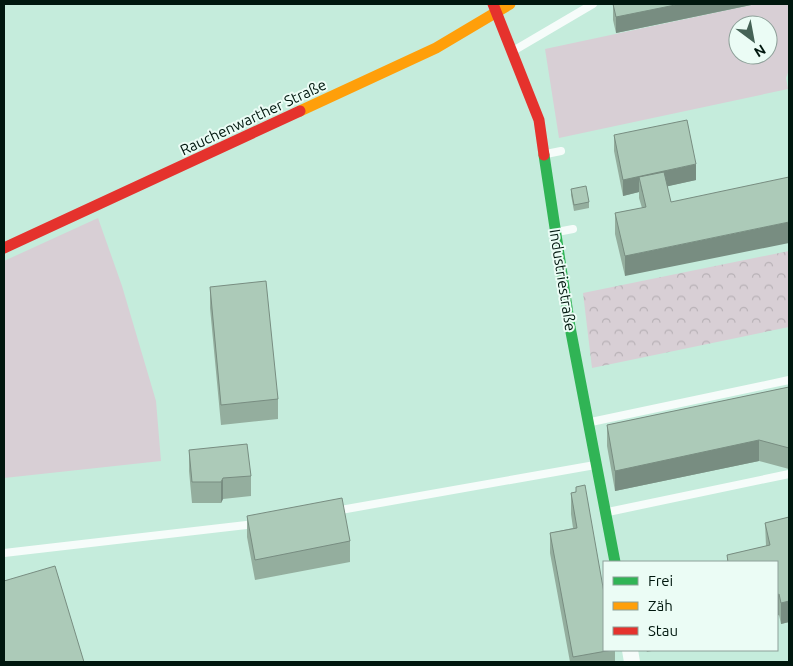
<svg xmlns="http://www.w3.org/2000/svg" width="793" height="666" viewBox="0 0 793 666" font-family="Ubuntu,sans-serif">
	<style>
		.green { fill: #d8cfd5; fill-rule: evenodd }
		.forest { fill: url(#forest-crowns) }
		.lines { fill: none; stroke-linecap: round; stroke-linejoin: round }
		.lane { stroke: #f6fcfa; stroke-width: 8 }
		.street { stroke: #f6fcfa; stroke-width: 16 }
		.fast { stroke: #30b455; stroke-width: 11 }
		.slow { stroke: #ff9f0a; stroke-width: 11 }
		.jam { stroke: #e5322d; stroke-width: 11 }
		.wall { fill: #94ae9e }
		.shaded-wall { fill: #788d81 }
		.building { fill: #accab8; stroke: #788d81 }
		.labels { text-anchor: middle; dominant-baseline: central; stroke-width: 4; stroke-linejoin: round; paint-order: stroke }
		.street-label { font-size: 15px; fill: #00170e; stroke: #ebfcf5 }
	</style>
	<defs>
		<pattern id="forest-crowns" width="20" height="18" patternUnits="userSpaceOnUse" patternTransform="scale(1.25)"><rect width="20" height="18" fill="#d8cfd5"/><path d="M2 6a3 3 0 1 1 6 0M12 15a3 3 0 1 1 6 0" fill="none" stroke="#b8b1b6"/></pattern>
	</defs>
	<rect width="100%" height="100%" fill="#c5ecdc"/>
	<path class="green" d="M756 4H789V70L786 78 788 89 559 138 545 49ZM738 25H768V55H738Z
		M98 218 122 286 156 401 161 461 4 478V261Z"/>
	<path class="forest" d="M789 251V327L592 368 583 293Z"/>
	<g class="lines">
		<path class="lane" d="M513 51 593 4
			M546 154 561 151
			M557 232 573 229
			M591 422 789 380
			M335 511 595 465
			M608 512 789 474
			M4 553 255 524"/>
		<path class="street" d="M630 650 632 662"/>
		<path class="fast" d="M544 155 570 327 615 562"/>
		<path class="slow" d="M300 111 436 48 510 4"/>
		<path class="jam" d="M493 4 539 120 544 155
			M4 248 300 111"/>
	</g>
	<path class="wall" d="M613 4H756L616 33 613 20Z
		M614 135 696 180 668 186 625 276 615 234V213L642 208 639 198V192L623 196 614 151Z
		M571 189 589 202V208L574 211 571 195Z
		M210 287 278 399V419L221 425 210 308Z
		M789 387V469L759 461 615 491 607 446V425Z
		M189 450 251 476V496L223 499 221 503H192L189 471Z
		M576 487 615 650V662H570L550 553V533L573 528 571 514V493L576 492Z
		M247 516 350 541V562L255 580 247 537Z
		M789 517V622L781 624 779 615 777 562H727V555L766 546 765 523Z
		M646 650H656L647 652Z"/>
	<path class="shaded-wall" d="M680 4H756L616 33V17Z
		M696 164V180L642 192 639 177V192L623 196V180Z
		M789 222V243L625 276V256Z
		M759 440V461L615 491V471Z
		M223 478V499L221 503V482Z
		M779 594V615L777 616V595Z
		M789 601V622L781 624V603Z"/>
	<path class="building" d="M613 4H680L616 17Z
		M687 120 696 164 623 180 614 135Z
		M664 172 671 202 789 177V222L625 256 615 213 646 207 639 177Z
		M586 186 589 202 574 205 571 189Z
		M266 281 278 399 221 405 210 287Z
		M789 387V448L759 440 615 471 607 425Z
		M247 444 251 476 223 478 221 482H192L189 450Z
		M585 485 604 593V650H612L573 657 550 533 577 528 571 493 576 492V487Z
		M342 498 350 541 255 560 247 516Z
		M789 517V601L781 603 779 594 777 595V562H728L727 555 770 545 765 523Z
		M55 566 84 662H4V581Z"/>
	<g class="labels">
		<g class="street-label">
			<text transform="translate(253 117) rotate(-25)">Rauchenwarther Straße</text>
			<text transform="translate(563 280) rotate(81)">Industriestraße</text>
		</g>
	</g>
	<rect width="793" height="666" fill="none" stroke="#00170e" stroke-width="10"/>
	<rect x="603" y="561" width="175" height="90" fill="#ebfcf5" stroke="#8da099"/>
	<rect x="613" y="577" width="25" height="8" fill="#30b455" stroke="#8da099"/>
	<text x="648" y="586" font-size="15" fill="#00170e">Frei</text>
	<rect x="613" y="602" width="25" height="8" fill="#ff9f0a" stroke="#8da099"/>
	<text x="648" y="611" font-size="15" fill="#00170e">Zäh</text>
	<rect x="613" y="627" width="25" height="8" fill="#e5322d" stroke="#8da099"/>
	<text x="648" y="636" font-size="15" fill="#00170e">Stau</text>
	<g transform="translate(753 40) rotate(148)"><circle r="24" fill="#ebfcf5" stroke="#8da099"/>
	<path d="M0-4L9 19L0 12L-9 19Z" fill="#456256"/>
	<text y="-8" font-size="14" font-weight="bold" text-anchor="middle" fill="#00170e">N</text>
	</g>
</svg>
